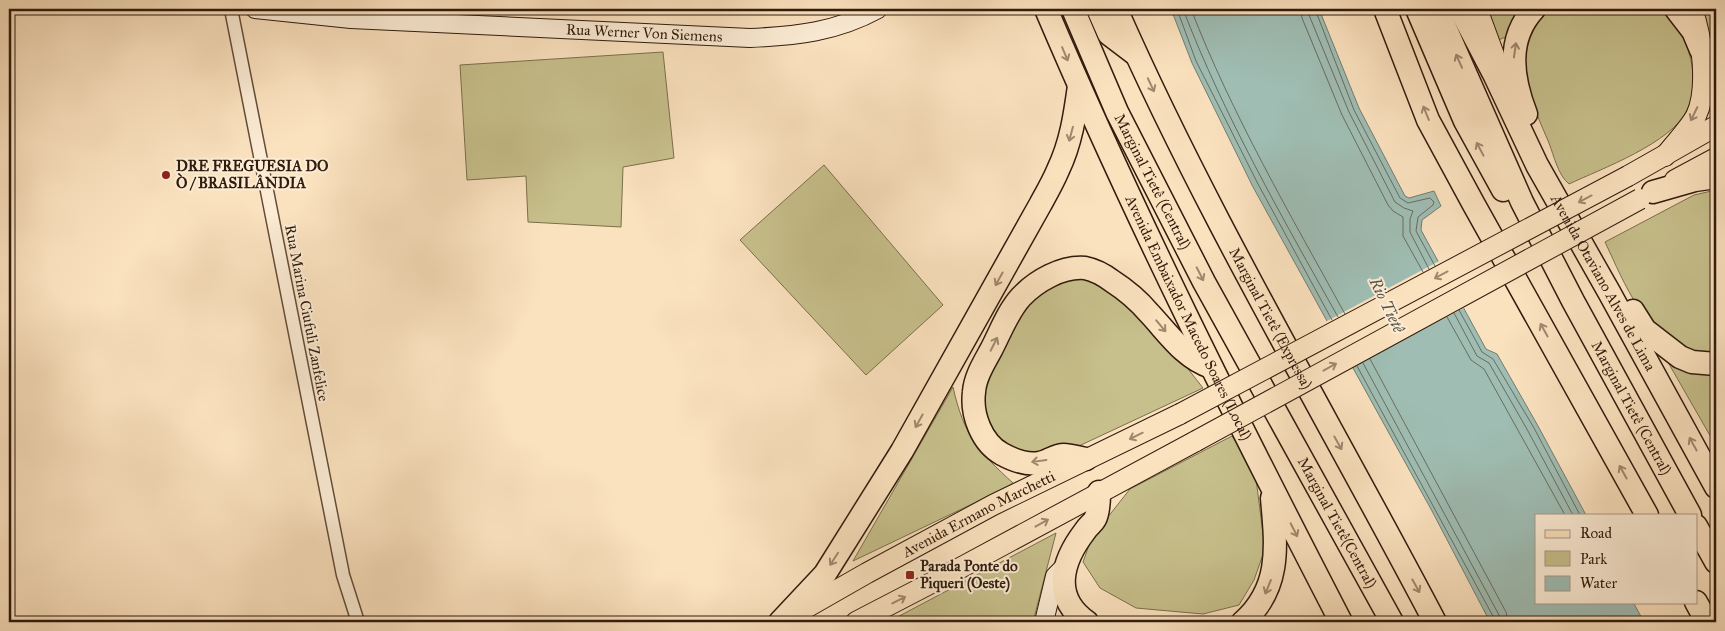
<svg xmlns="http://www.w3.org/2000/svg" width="1725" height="631" viewBox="0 0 1725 631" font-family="'IM FELL Great Primer',serif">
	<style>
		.green { fill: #c7c08c; stroke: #7c6e4c }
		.water { fill: #9fbdb3; stroke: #737c70 }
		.pier { fill: #fbe2bf }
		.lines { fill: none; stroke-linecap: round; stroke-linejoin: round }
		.shore { stroke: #686c60; stroke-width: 1 }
		.street-casing { stroke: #634d39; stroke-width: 15 }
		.secondary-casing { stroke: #301b0c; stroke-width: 20 }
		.primary-casing { stroke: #301b0c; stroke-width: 22 }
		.highway-casing { stroke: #301b0c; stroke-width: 25 }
		.street { stroke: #fcecd5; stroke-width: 12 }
		.secondary { stroke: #fcecd5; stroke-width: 18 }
		.primary { stroke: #fbe2bf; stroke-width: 20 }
		.highway { stroke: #fbe2bf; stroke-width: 22 }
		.primary-bridge-casing { stroke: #301b0c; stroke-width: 22; stroke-linecap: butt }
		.primary-bridge { stroke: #fbe2bf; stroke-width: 20 }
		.oneway { stroke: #a0886e }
		.poi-dot { fill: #8f2418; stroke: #fcecd5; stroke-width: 2 }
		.labels { text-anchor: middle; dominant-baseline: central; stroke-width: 4; stroke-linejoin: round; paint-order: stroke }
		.street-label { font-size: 15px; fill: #301b0c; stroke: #fcecd5 }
		.poi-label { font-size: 15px; font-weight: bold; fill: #301b0c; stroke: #fcecd5; text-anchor: start }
		.water-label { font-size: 16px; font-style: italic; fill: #575446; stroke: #fcecd5 }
	</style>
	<rect width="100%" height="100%" fill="#fbe2bf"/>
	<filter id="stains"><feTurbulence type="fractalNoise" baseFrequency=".004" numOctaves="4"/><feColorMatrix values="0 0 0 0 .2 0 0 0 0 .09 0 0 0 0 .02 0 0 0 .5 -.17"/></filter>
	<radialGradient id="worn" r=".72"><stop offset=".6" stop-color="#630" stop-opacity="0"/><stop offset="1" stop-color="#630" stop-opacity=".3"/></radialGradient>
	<path class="green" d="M1485 9H1521L1508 36 1496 41Z
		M1551 9H1663C1678 24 1689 45 1692 66 1694 80 1694 97 1687 110 1672 143 1601 169 1569 184 1558 175 1554 156 1549 143 1533 105 1511 63 1538 23 1541 18 1547 13 1551 9Z
		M1698 9H1716V114L1711 116 1716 63 1708 34Z
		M663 52 674 158 623 167 621 227 528 222 526 176 467 180 460 65Z
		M824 165 943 305 866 375 740 240Z
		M1716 190V355C1708 356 1701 353 1694 351 1644 337 1625 284 1605 242L1694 195Z
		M1074 273 1134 300 1203 388 1081 445 1057 453 1037 454 1015 449 996 439 984 419 980 395 1028 295Z
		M1671 361 1716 373V446L1669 364Z
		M953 387C964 436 978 451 1014 484L853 561Z
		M1232 436 1255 471 1265 549 1254 580 1239 605 1203 614 1136 608 1100 588 1083 562 1092 537 1130 489Z
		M1056 533 1033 622H888Z"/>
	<path class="water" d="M1171 9H1319L1359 108 1405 196 1409 198 1434 191 1441 206 1422 220 1421 230 1486 349 1497 354 1538 426 1586 515H1536V602H1633L1644 622H1490L1432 511 1253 187 1192 63Z"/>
	<path class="pier" d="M1441 260 1466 307 1350 368 1325 322Z"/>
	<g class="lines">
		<path class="shore" d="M1177 9 1196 61 1258 184 1332 320
			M1183 9C1224 116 1282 217 1338 317
			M1191 9C1232 115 1290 214 1345 314
			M1301 9 1302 18 1342 115 1388 205 1393 211 1403 217V236L1423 272
			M1308 9 1309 15 1349 112 1395 202 1404 208 1413 211 1410 219V232L1429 269
			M1315 9 1354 110 1400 198 1408 203 1430 198 1434 202 1433 205 1418 217 1416 231 1435 266
			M1459 310 1482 352 1493 359 1534 428 1580 515
			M1454 313 1477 356 1489 363 1528 431 1573 515
			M1447 317 1471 360 1484 369 1565 515
			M1370 359 1506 612 1508 622
			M1363 363 1499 615 1501 622
			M1357 366 1494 618V622"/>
		<g class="street-casing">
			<path id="street" d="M231 9 343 575 358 622"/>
		</g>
		<g class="secondary-casing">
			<g id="secondary">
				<path id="s1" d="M255 9 351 19 750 38C796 36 836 32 878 9"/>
				<path d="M1044 622 1055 576 1065 566"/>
			</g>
		</g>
		<g class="primary-casing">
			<g id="primary">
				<path d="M1477 9 1494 55 1495 66"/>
				<path d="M1665 156C1674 144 1689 129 1696 116 1709 89 1702 36 1692 9"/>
				<path d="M1628 176 1716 126"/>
				<path d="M1675 180 1716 158"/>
				<path id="s2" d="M790 617 867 573 993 505 1180 414"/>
				<path d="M856 622 962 567 1196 441"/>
			</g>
		</g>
		<g class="highway-casing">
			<g id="highway">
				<path id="s3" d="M1046 9C1135 218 1237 421 1341 622"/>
				<path id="s4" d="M1073 9 1117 112 1204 282 1392 622"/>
				<path d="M1098 9 1109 34 1134 53"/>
				<path id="s5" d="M1116 9C1209 220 1328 418 1435 622"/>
				<path d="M1385 9 1428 120 1473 203 1647 515"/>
				<path d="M1417 9 1465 121 1503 190"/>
				<path id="s6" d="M1437 9 1522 202 1573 301 1690 515"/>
				<path id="s7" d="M1460 9 1495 76 1537 165 1609 292 1716 487"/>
				<path d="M1676 9 1693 31 1701 50"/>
				<path d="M1526 114C1512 78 1506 39 1534 9"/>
				<path d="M1653 192 1695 180 1716 177"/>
				<path d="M1633 311 1645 330 1680 357 1692 362 1716 364"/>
				<path d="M1086 459C1079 458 1071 455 1064 455 1055 455 1047 462 1039 463 1027 465 1013 460 1002 454 982 443 971 415 974 392 975 377 984 363 991 350 1000 333 1008 311 1021 297 1036 281 1062 266 1085 268 1095 270 1104 275 1112 281 1126 290 1138 300 1149 313 1168 333 1184 358 1211 367"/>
				<path d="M1696 526 1716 562"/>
				<path d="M1696 602 1707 622"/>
				<path d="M780 622 825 574 902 451 1040 205C1046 194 1053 182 1058 170 1071 143 1075 115 1079 86"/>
				<path d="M1087 622C1051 597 1062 561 1085 531 1088 526 1093 523 1095 519 1099 512 1099 500 1099 492"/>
				<path d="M1243 622C1282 587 1276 545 1272 498"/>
			</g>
		</g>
		<use href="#street" class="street"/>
		<use href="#secondary" class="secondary"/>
		<use href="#primary" class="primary"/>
		<use href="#highway" class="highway"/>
		<g class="primary-bridge-casing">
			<path id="primary-bridge" d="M1180 414 1628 176
				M1196 441 1640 199"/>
		</g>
		<use href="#primary-bridge" class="primary-bridge"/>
	</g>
	<defs><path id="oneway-shaft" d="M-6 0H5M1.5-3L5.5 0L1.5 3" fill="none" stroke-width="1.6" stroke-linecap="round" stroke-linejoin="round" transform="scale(1.25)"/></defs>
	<g class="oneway">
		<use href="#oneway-shaft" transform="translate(1515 50) rotate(-82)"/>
		<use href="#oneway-shaft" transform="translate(1065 54) rotate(67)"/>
		<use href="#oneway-shaft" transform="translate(1459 61) rotate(-114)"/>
		<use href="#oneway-shaft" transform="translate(1151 85) rotate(65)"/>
		<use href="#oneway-shaft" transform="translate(1426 113) rotate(-112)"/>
		<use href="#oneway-shaft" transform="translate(1694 114) rotate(116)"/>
		<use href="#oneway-shaft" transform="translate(1071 134) rotate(105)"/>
		<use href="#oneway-shaft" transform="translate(1480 149) rotate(-118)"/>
		<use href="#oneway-shaft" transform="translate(1585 199) rotate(152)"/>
		<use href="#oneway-shaft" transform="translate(1200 274) rotate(63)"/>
		<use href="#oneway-shaft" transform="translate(1441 275) rotate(152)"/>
		<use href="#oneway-shaft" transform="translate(999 279) rotate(119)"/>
		<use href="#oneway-shaft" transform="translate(1161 326) rotate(50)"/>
		<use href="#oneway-shaft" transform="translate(1544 330) rotate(-119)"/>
		<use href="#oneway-shaft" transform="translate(994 344) rotate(-63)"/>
		<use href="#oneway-shaft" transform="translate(1330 367) rotate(-29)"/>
		<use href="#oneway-shaft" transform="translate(919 421) rotate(119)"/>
		<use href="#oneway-shaft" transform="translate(1136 436) rotate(154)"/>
		<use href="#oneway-shaft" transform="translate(1338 443) rotate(61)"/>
		<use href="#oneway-shaft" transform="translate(1693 444) rotate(-119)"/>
		<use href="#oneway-shaft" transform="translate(1039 461) rotate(172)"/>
		<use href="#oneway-shaft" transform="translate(1623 472) rotate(-119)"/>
		<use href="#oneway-shaft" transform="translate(1042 523) rotate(-29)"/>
		<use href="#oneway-shaft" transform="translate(1294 530) rotate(63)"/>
		<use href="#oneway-shaft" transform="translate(834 559) rotate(123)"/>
		<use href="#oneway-shaft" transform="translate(1416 586) rotate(61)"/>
		<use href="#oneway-shaft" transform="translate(1268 587) rotate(112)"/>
		<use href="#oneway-shaft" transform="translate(899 600) rotate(-27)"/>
	</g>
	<g class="poi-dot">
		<circle cx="166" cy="175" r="5"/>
		<rect x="905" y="570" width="10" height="10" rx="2.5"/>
	</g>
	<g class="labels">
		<g class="street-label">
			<text stroke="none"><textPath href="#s1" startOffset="390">Rua Werner Von Siemens</textPath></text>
			<text stroke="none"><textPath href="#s4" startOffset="190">Marginal Tietê (Central)</textPath></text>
			<text stroke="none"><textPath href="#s7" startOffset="309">Avenida Otaviano Alves de Lima</textPath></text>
			<text transform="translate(307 313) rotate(79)">Rua Marina Ciufuli Zanfelice</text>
			<text stroke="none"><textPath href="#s3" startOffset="340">Avenida Embaixador Macedo Soares (Local)</textPath></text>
			<text stroke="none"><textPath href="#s5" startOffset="346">Marginal Tietê (Expressa)</textPath></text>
			<text stroke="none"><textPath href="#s6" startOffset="444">Marginal Tietê (Central)</textPath></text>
			<text stroke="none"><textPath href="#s2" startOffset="215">Avenida Ermano Marchetti</textPath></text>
			<text stroke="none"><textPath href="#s4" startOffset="578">Marginal Tietê(Central)</textPath></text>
		</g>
		<g class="poi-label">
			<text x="176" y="166">DRE FREGUESIA DO<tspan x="176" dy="17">Ò / BRASILÂNDIA</tspan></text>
			<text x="920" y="566">Parada Ponte do<tspan x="920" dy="17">Piqueri (Oeste)</tspan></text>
		</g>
		<g class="water-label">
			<text transform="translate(1387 305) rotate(64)">Rio Tietê</text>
		</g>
	</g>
	<rect width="1725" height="631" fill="none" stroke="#fbe2bf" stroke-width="30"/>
	<rect x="10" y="10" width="1705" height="611" fill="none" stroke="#301b0c" stroke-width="2.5"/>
	<rect x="15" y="15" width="1695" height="601" fill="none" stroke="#301b0c"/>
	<rect x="1535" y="514" width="162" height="90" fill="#fcecd5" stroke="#aa9885"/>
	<rect x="1545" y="530" width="25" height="8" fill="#fbe2bf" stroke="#aa9885"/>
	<text x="1580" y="538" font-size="15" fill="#301b0c">Road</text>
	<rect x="1545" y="551" width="25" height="15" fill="#c7c08c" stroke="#aa9885"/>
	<text x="1580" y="564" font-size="15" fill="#301b0c">Park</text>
	<rect x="1545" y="576" width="25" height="15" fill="#9fbdb3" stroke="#aa9885"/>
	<text x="1580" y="588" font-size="15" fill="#301b0c">Water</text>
	<rect width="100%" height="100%" filter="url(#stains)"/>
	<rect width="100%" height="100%" fill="url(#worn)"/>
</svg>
